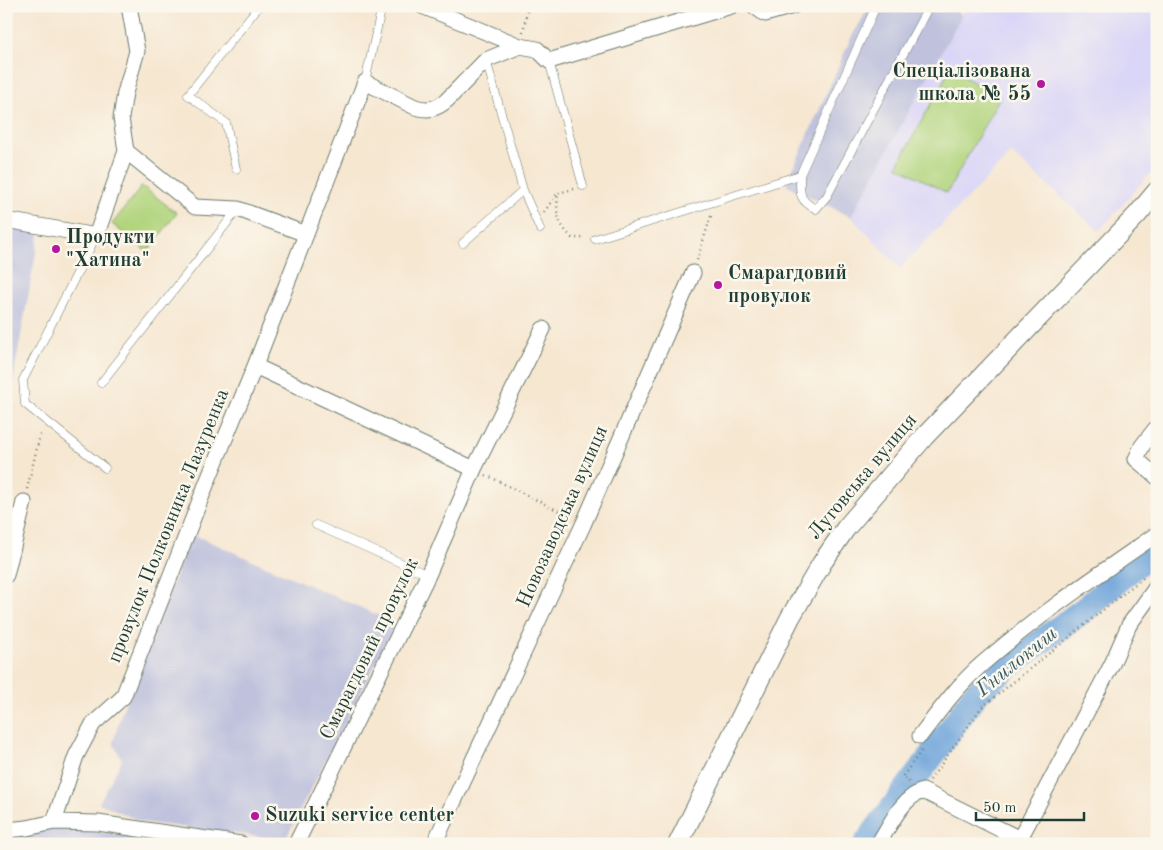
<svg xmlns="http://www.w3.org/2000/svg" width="1163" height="850" viewBox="0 0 1163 850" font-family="'Old Standard TT',serif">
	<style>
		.built { fill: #dad6f7 }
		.industrial { fill: #c0c2dd }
		.green { fill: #b1d47d; stroke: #688858 }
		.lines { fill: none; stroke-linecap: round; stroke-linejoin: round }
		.river { stroke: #6ca3da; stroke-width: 26 }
		.service-casing { stroke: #6a786b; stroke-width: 9 }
		.minor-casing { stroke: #6a786b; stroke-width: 17 }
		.tertiary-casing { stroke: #6a786b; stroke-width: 21 }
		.path { stroke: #6a786b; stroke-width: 2.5; stroke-dasharray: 1 4; stroke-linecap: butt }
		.service { stroke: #fff; stroke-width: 8 }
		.minor { stroke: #fff; stroke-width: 15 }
		.tertiary { stroke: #fff; stroke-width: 19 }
		.poi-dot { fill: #b5179e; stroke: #fbf7ec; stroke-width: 2 }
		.labels { text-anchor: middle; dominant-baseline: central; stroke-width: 5; stroke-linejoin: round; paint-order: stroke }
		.poi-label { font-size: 20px; font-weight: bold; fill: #1f3d34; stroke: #fbf7ec; text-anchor: start }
		.street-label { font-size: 20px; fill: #1f3d34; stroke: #fbf7ec }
		.water-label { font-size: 21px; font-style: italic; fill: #365c66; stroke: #fbf7ec }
	</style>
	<rect width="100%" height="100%" fill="#fbf7ec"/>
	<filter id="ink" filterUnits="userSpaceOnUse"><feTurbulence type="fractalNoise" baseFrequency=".02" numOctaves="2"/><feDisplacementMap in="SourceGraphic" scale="10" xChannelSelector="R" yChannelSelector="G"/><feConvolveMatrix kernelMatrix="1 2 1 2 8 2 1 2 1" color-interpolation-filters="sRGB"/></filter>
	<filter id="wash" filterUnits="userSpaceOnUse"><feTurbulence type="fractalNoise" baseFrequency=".0096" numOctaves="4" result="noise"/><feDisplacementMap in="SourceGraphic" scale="20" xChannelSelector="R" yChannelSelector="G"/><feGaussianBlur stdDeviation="1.12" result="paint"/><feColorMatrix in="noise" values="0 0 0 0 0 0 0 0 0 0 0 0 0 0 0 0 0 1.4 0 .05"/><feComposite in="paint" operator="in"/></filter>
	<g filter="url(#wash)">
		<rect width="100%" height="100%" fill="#f6e7d1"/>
		<path class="built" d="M964 6H1157V166L1099 231 1011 153 900 268 851 217 962 15Z"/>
		<path class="industrial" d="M870 6H948L962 15 851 217 786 185 852 36Z
			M6 223 40 230 6 419Z
			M192 534 396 623 285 840 142 822 99 803 122 760 113 743 121 714Z
			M56 826 85 829 160 842 159 844H6V835Z"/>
		<path class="green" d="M950 69 1000 97 947 193 897 166Z
			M142 186 177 213 147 252 112 224Z"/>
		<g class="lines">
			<path class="river" d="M866 844 936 750 977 692 1012 663 1084 610 1137 564 1157 550"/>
		</g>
	</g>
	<g filter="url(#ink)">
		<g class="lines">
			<g class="service-casing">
				<path id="service" d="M876 6 800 175C800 193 798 200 816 209L827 196 929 6
					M486 60 523 190 540 229
					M549 61 583 186
					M365 82 382 6
					M236 169 226 123 188 95 259 6
					M96 236 23 380 25 404 105 468
					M595 239 800 175
					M463 243 523 190
					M101 383 238 209
					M316 525 428 575"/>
			</g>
			<g class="minor-casing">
				<path id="minor" d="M422 6 520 46
					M754 6 765 14 793 6
					M126 151 195 207 238 209 306 234
					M6 220 96 236 126 151 121 118 125 93 137 51 129 6
					M255 366 474 469
					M1157 427 1142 446 1136 459 1157 477
					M6 575 24 502
					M920 736C939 711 959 684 982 664 1037 616 1098 575 1157 534
					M54 822 76 756 93 724 123 697 208 480 255 366 365 82 415 107C428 111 437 109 447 100L486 60 520 46 537 49 549 61 731 6
					M6 830 27 828 54 822 98 823 241 844
					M296 844 428 575 474 469 543 329
					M434 844 583 525 693 273
					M878 844C889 827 902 797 923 791L1028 843
					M1017 844 1112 664 1129 625 1157 586"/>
			</g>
			<g class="tertiary-casing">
				<path id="tertiary" d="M678 844 790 618 822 563 846 528 924 437 1137 215 1157 191"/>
			</g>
			<path class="path" d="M523 32 528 6
				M574 189 558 193C556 215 557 222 572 238H585
				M544 212 557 194
				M697 260 712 213
				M486 475 571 517
				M27 489 41 431
				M1150 572 1157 567
				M930 780 981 708 1144 577
				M909 782 902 777 922 750"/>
			<use href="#service" class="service"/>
			<use href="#minor" class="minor"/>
			<use href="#tertiary" class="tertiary"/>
		</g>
	</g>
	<g class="poi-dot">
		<circle cx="1041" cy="84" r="5"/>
		<circle cx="56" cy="249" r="5"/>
		<circle cx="718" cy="285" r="5"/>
		<circle cx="255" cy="816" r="5"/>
	</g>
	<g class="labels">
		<g class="poi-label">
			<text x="1031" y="72" text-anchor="end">Спеціалізована<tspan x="1031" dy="23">школа № 55</tspan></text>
			<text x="66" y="238">Продукти<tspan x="66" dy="23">"Хатина"</tspan></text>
			<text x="728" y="274">Смарагдовий<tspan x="728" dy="23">провулок</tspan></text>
			<text x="265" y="816">Suzuki service center</text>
		</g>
		<g class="street-label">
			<text transform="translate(863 477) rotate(-50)">Луговська вулиця</text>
			<text transform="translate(563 517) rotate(-66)">Новозаводська вулиця</text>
			<text transform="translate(169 526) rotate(-68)">провулок Полковника Лазуренка</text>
			<text transform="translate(370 649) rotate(-64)">Смарагдовий провулок</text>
		</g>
		<g class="water-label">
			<text transform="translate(1017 662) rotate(-39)">Гнилокиш</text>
		</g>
	</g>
	<rect width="1163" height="850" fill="none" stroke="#fbf7ec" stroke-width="25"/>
	<path d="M976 812v8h108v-8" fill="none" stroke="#1f3d34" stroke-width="2.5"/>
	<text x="983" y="812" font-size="15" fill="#1f3d34" stroke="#fbf7ec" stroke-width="4" paint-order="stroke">50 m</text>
</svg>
